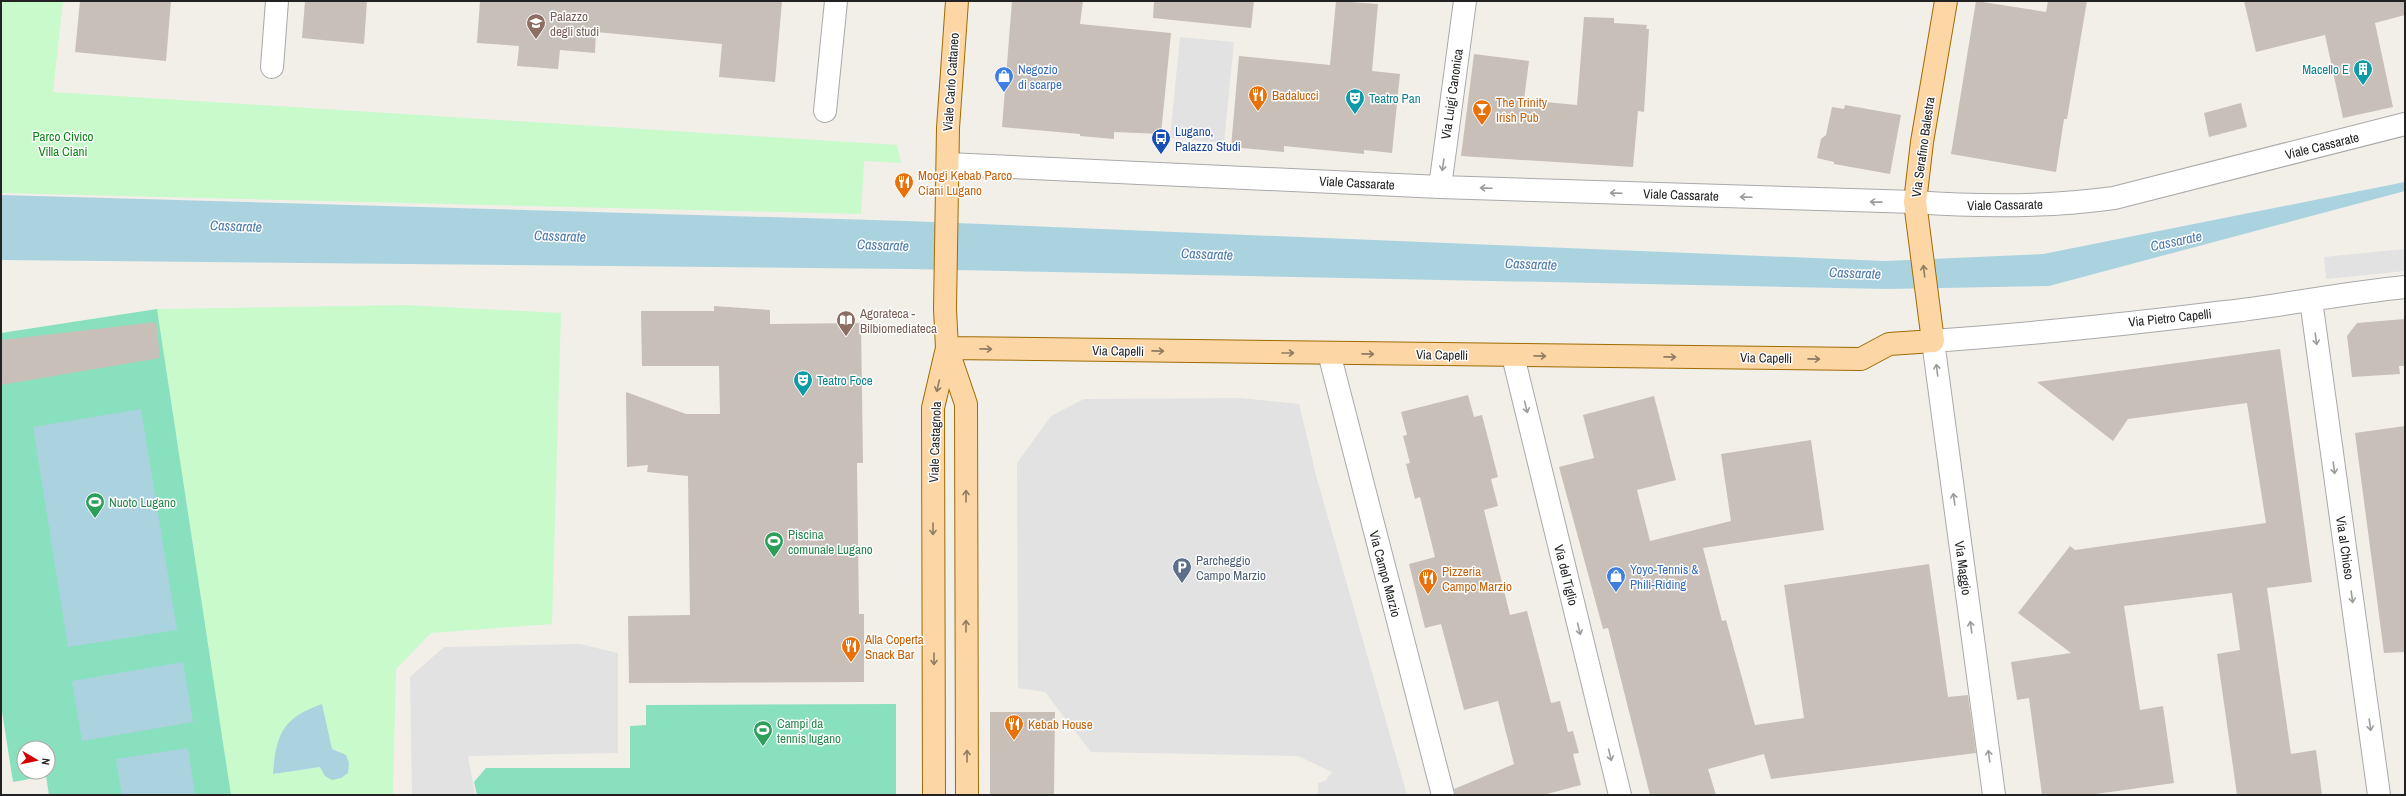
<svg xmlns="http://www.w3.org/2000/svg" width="2406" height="796" viewBox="0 0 2406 796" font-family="'Archivo Narrow',sans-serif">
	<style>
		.park { fill: #c8facc; fill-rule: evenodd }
		.pitch { fill: #88e0be; fill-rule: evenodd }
		.parking { fill: #e2e2e2 }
		.water { fill: #aad3df }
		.building { fill: #c7bfb8 }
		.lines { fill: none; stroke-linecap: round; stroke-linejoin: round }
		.minor-casing { stroke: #a9a9a9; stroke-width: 24 }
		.major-casing { stroke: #a06b00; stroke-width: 24 }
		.minor { stroke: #fff; stroke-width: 22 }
		.major { stroke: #fcd6a4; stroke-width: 22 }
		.oneway { stroke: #9c9c9c }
		.oneway2 { stroke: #8f7c63 }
		.labels { text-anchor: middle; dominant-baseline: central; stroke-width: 3; stroke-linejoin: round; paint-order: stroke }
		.education-label { font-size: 13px; fill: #785e54; stroke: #fff; text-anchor: start }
		.shop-label { font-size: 13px; fill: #366cbe; stroke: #fff; text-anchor: start }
		.culture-label { font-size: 13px; fill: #0d838f; stroke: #fff; text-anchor: start }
		.street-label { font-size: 13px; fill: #222; stroke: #fff }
		.food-label { font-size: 13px; fill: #c56008; stroke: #fff; text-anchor: start }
		.transit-label { font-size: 13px; fill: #164399; stroke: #fff; text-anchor: start }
		.park-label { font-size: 13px; fill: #0c8416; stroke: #fff }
		.leisure-label { font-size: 13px; fill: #27864d; stroke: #fff; text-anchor: start }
		.service-label { font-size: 13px; fill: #4e5e75; stroke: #fff; text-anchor: start }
		.water-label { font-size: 14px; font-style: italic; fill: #4a7aab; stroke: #fff }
	</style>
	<rect width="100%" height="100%" fill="#f2efe9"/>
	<path class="park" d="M1 1H63L53 92 897 145 901 163 864 161 861 214 1 193Z
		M405 305 561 313 552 624 431 633 396 669 393 795H231L157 309ZM332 749 339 751 325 776 320 767 273 774Z"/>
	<path class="pitch" d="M157 309 231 795H49L46 776 13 782 1 705V333ZM24 748H48V772H24Z
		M896 704V795H477L474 782 486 768H630V726L646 725V705Z"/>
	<path class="parking" d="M1180 37 1234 42 1224 143 1170 138Z
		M2405 249V271L2326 279 2324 257Z
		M1241 398 1299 404 1317 479 1407 795H1318V783L1325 781 1332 772 1298 756 1091 752 1045 692 1018 688 1017 463 1051 416 1084 399Z
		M580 644 618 653V753L468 756 475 795H412L410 677 444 647Z"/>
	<path class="water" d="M2405 182V191L2049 286 1887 289 907 269 1 260V195L907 221 1885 261 2043 254Z
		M141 409 177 630 68 647 33 427Z
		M183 662 193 722 82 741 72 681Z
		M322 704 332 749 346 755 349 763 348 773 341 778 332 780 325 776 320 767 273 774C276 735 282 718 322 704Z
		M188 748 195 795H122L116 759Z"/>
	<path class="building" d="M80 1H171L166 61 75 52Z
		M305 1H367L364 44 302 38Z
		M480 1H782L775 82 719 77 722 44 596 32 595 53 560 50 558 69 517 66 519 46 477 43Z
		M1012 1H1083L1080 24 1171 33 1161 134 1114 132V139L1080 136V134L1002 127Z
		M1154 1H1254L1251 28 1153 18Z
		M1336 1 1378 4 1372 71 1400 74 1392 153 1364 150V154L1284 146V152L1231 147 1239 56 1330 65Z
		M1976 1 2046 12 2048 1H2087L2067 119H2064L2056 172 1951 154Z
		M2244 1H2405V15L2375 23 2393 107 2343 118 2325 35 2256 52Z
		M1584 17 1614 18V23L1647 25 1646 29H1649L1644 112 1638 111 1633 167 1461 156 1474 54 1529 61 1524 100 1577 105Z
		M2241 103 2247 127 2209 137 2204 113Z
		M1845 105 1901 115 1890 174 1834 164V162L1817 158 1821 139 1826 135 1832 107 1844 109Z
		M714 306 770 310V324L861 323 863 463H857L859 614H864V682L629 683 628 616 690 615 688 476 647 472 648 465 627 467 626 392 686 414H720L719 366H642L641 311H714Z
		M2405 319V366H2399L2400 374 2352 377 2347 336 2357 323Z
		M156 322 160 358 1 385V340Z
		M2280 349 2312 582 2267 588 2291 754 2316 750 2322 795H2237L2217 654 2240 650 2232 593 2124 606 2140 710 2163 706 2174 783 2089 795H2042L2029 698 2017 700 2011 662 2071 653 2018 613 2070 546 2075 550 2266 523 2247 403 2128 419 2113 441 2037 382Z
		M1468 395 1474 417 1482 415 1498 477 1491 479 1498 506 1484 510 1510 615 1527 611 1551 703 1560 701 1568 732 1573 731 1579 753 1573 754 1581 785 1543 795H1455L1454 789 1514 764 1498 701 1464 710 1441 624 1425 628 1409 564 1435 557 1420 497 1415 499 1406 464 1410 463 1403 436 1407 435 1401 412Z
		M1654 396 1676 480 1637 490 1650 541 1731 521 1721 454 1811 440 1824 530 1703 548 1722 621 1726 620 1755 725 1804 718 1784 585 1929 564 1948 697 1968 695 1976 753 1771 779 1764 754 1708 769 1716 795H1650L1608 628 1603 629 1559 467 1594 458 1583 415Z
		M2405 426V652L2384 653 2355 433Z
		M990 712H1055L1054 795H990Z"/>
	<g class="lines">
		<g class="minor-casing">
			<path id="minor" d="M272 67 277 1
				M825 111 836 1
				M948 164 1440 187 1915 202C1982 207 2048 207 2114 198L2405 124
				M1440 187 1465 1
				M2311 300 2379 795
				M1329 353 1443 795
				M1513 356 1620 795
				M1994 795 1933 341C2031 334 2128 324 2225 312 2285 305 2345 293 2405 287"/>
		</g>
		<g class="major-casing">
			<path id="major" d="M957 1 948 128 945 309 947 348 966 404 967 795
				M947 348 1861 359 1889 344 1933 341 1915 202 1922 142 1946 1
				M934 795 933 408 947 348"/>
		</g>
		<use href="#minor" class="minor"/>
		<use href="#major" class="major"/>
	</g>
	<defs><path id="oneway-shaft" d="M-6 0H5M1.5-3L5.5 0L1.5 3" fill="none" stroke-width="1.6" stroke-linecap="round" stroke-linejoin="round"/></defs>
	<g class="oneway">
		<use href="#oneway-shaft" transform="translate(1443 165) rotate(98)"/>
		<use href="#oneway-shaft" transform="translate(1486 188) rotate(-178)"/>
		<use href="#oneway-shaft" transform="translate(1616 193) rotate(-178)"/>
		<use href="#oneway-shaft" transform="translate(1746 197) rotate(-178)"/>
		<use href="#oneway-shaft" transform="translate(1876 202) rotate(-179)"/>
		<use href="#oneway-shaft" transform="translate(2316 339) rotate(82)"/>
		<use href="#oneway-shaft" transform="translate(1937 370) rotate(-97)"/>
		<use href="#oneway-shaft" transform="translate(1526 407) rotate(76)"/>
		<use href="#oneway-shaft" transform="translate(2334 468) rotate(82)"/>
		<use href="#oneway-shaft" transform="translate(1954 499) rotate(-98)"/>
		<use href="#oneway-shaft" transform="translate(2352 597) rotate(82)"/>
		<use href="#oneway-shaft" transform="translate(1971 627) rotate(-98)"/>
		<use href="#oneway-shaft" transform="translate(1579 629) rotate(76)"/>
		<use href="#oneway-shaft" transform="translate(2370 725) rotate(82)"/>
		<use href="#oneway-shaft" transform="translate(1610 755) rotate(76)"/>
		<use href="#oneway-shaft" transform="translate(1989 756) rotate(-98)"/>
	</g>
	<g class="oneway2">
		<use href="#oneway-shaft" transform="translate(1924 271) rotate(-97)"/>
		<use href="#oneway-shaft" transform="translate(986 349) rotate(1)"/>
		<use href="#oneway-shaft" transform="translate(1158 351) rotate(1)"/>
		<use href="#oneway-shaft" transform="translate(1288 353)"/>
		<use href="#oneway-shaft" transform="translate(1368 354) rotate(1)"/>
		<use href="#oneway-shaft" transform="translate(1540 356) rotate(1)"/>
		<use href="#oneway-shaft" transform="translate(1670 357) rotate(1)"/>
		<use href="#oneway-shaft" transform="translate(1814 359) rotate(1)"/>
		<use href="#oneway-shaft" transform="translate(938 386) rotate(103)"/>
		<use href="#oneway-shaft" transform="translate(966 496) rotate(-90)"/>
		<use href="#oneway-shaft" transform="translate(933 529) rotate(90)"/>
		<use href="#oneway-shaft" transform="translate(966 626) rotate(-90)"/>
		<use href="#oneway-shaft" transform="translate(934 659) rotate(90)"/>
		<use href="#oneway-shaft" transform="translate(967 756) rotate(-90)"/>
	</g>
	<defs>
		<g id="school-pin" transform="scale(1)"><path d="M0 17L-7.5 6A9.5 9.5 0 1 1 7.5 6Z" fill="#8d6e63" stroke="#fff"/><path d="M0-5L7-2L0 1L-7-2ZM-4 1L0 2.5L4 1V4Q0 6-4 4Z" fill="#fff"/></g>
		<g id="building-pin" transform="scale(1)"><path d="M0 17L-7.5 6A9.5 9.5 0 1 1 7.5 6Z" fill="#0f9aa8" stroke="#fff"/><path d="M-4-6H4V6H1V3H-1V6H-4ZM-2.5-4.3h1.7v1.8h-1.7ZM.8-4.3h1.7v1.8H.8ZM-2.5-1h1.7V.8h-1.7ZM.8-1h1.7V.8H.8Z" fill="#fff"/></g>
		<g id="shop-pin" transform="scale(1)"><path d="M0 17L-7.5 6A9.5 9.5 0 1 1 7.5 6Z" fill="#3f7fe0" stroke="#fff"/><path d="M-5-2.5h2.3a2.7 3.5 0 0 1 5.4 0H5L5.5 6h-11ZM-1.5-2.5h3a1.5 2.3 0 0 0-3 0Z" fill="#fff"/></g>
		<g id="restaurant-pin" transform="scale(1)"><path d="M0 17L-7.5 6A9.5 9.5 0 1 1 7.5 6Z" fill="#e8710a" stroke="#fff"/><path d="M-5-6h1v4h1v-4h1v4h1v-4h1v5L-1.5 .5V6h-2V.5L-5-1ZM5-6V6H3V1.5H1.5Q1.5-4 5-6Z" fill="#fff"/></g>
		<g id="theatre-pin" transform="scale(1)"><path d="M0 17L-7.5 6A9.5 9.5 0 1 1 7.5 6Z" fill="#0f9aa8" stroke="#fff"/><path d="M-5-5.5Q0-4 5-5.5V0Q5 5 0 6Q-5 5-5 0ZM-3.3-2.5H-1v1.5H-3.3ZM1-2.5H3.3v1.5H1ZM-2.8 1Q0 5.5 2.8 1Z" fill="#fff"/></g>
		<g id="bar-pin" transform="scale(1)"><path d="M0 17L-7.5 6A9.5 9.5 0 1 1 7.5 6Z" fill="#e8710a" stroke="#fff"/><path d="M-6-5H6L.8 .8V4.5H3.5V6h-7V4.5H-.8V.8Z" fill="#fff"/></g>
		<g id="bus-pin" transform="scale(1)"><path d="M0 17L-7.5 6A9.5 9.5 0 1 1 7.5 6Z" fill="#1a4fb4" stroke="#fff"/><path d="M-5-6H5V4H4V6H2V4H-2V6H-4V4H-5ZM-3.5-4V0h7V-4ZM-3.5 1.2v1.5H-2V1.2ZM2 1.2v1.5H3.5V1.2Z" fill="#fff"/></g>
		<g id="library-pin" transform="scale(1)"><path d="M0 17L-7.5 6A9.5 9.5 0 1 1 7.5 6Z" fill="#8d6e63" stroke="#fff"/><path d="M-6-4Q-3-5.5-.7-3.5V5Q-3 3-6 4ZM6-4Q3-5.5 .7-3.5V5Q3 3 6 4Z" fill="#fff"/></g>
		<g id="stadium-pin" transform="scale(1)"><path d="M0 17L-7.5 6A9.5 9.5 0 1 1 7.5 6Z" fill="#2e9e5b" stroke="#fff"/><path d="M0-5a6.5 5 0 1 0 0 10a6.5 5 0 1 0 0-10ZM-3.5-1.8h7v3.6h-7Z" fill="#fff"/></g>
		<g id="parking-pin" transform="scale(1)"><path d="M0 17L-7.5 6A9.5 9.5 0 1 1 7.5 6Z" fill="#5c6f8a" stroke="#fff"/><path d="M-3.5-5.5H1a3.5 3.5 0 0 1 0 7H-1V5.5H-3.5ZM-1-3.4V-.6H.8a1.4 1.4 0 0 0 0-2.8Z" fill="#fff"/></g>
	</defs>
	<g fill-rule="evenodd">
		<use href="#school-pin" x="536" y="23"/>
		<use href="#building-pin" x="2363" y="69"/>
		<use href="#shop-pin" x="1004" y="76"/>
		<use href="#restaurant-pin" x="1258" y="95"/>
		<use href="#theatre-pin" x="1355" y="98"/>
		<use href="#bar-pin" x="1482" y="109"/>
		<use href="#bus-pin" x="1161" y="138"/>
		<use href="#restaurant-pin" x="904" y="182"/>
		<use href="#library-pin" x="846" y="320"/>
		<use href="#theatre-pin" x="803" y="380"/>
		<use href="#stadium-pin" x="95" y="502"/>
		<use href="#stadium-pin" x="774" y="541"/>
		<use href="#parking-pin" x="1182" y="567"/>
		<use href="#shop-pin" x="1616" y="576"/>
		<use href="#restaurant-pin" x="1428" y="578"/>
		<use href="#restaurant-pin" x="851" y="646"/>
		<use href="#restaurant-pin" x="1014" y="724"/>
		<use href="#stadium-pin" x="763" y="730"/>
	</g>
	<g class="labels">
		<g class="education-label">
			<text x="550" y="16">Palazzo<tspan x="550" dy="15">degli studi</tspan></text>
			<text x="860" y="313">Agorateca -<tspan x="860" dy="15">Bilbiomediateca</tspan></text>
		</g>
		<g class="shop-label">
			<text x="1018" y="69">Negozio<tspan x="1018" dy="15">di scarpe</tspan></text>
			<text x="1630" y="569">Yoyo-Tennis &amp;<tspan x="1630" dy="15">Phili-Riding</tspan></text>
		</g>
		<g class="culture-label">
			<text x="2349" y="69" text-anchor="end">Macello E</text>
			<text x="1369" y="98">Teatro Pan</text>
			<text x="817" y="380">Teatro Foce</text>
		</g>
		<g class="street-label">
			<text transform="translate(951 82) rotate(-86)">Viale Carlo Cattaneo</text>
			<text transform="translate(1452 94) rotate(-82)">Via Luigi Canonica</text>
			<text transform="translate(2322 146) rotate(-14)">Viale Cassarate</text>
			<text transform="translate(1923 147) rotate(-82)">Via Serafino Balestra</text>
			<text transform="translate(1357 183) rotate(3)">Viale Cassarate</text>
			<text transform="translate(1681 195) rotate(2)">Viale Cassarate</text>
			<text transform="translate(2005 205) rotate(-1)">Viale Cassarate</text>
			<text transform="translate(2170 318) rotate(-6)">Via Pietro Capelli</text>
			<text transform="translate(1118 351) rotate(1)">Via Capelli</text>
			<text transform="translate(1442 355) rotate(1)">Via Capelli</text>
			<text transform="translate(1766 358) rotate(1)">Via Capelli</text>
			<text transform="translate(935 442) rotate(-88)">Viale Castagnola</text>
			<text transform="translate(2345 548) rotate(82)">Via al Chioso</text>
			<text transform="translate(1963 568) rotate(82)">Via Maggio</text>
			<text transform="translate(1385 574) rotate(75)">Via Campo Marzio</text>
			<text transform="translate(1566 575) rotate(76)">Via del Tiglio</text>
		</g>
		<g class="food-label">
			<text x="1272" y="95">Badalucci</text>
			<text x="1496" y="102">The Trinity<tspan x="1496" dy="15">Irish Pub</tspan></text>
			<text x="918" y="175">Moogi Kebab Parco<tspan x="918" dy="15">Ciani Lugano</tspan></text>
			<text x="1442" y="571">Pizzeria<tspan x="1442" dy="15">Campo Marzio</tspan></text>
			<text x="865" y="639">Alla Coperta<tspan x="865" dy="15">Snack Bar</tspan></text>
			<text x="1028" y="724">Kebab House</text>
		</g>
		<g class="transit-label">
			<text x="1175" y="131">Lugano,<tspan x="1175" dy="15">Palazzo Studi</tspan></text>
		</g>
		<g class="park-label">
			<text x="63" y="136">Parco Civico<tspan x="63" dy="15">Villa Ciani</tspan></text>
		</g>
		<g class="leisure-label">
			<text x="109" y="502">Nuoto Lugano</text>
			<text x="788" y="534">Piscina<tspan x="788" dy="15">comunale Lugano</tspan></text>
			<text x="777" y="723">Campi da<tspan x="777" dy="15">tennis lugano</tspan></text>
		</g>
		<g class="service-label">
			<text x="1196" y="560">Parcheggio<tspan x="1196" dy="15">Campo Marzio</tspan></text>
		</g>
		<g class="water-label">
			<text transform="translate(236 226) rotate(2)">Cassarate</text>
			<text transform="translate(560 236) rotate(2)">Cassarate</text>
			<text transform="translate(2176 241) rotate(-12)">Cassarate</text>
			<text transform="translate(883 245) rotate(2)">Cassarate</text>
			<text transform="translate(1207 254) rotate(2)">Cassarate</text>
			<text transform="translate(1531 264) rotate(2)">Cassarate</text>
			<text transform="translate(1855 273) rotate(2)">Cassarate</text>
		</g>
	</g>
	<rect width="2406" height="796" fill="none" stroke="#222222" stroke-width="4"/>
	<g transform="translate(36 760) rotate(99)"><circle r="19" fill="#ffffff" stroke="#a7a7a7"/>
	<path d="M0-3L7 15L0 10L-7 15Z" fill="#d40000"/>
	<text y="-6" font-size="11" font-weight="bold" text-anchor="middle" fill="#222222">N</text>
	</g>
</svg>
